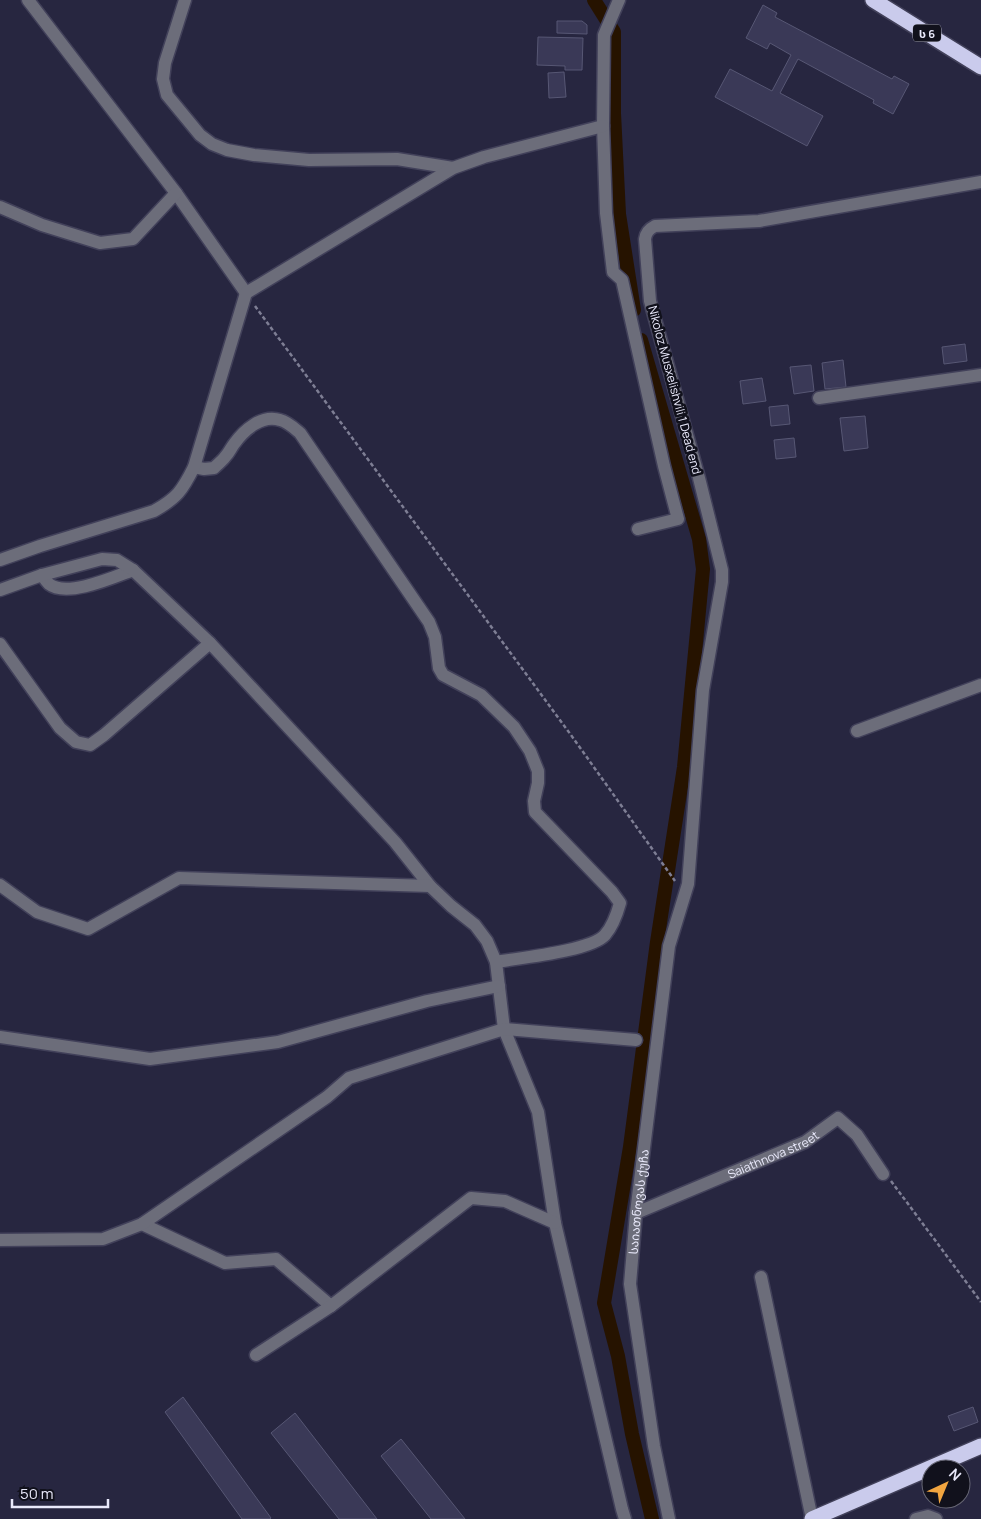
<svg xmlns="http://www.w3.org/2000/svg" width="981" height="1519" viewBox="0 0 981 1519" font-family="Manrope,'Noto Sans Georgian',sans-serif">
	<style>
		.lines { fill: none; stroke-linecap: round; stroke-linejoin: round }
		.canal { stroke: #261300; stroke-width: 14 }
		.building { fill: #3a3957; stroke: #575774 }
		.minor-casing { stroke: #42415a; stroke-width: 15 }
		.highway-casing { stroke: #42415a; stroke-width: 18 }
		.path { stroke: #7e7e94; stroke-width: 2.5; stroke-dasharray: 4 2.5; stroke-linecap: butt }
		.minor { stroke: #6c6d7a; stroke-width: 12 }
		.highway { stroke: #cacbec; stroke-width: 15 }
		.labels { text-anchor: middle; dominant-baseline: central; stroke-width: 5; stroke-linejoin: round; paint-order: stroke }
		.shield { fill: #11111c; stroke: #a8a8b8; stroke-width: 1 }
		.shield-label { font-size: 11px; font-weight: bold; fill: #e9e9fb }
		.street-label { font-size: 12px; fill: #e9e9fb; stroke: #11111c }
	</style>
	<rect width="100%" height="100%" fill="#272640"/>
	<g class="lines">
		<path class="canal" d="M594 0 614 32V113L619 214 634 310
			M641 340 699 539 703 569 684 767 657 942 630 1147 604 1303 618 1356 632 1434 652 1519"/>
	</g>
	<path class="building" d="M763 5 777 13 775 17 892 79 894 76 909 84 893 114 873 103 874 100 798 59 780 93 823 116 807 146 715 97 730 69 772 91 791 55 770 43 767 49 746 38Z
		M557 21H582L587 25V34L557 33Z
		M538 37 583 38 582 70H565V66L537 65Z
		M564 72 566 97 549 98 548 73Z
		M965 344 967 361 944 364 942 347Z
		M843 360 846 387 825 389 822 363Z
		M811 365 814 391 794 394 790 367Z
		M762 378 766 401 743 404 740 381Z
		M788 405 790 424 771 426 769 407Z
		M865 416 868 448 844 451 840 418Z
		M794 438 796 457 776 459 774 440Z
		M183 1397 271 1518 270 1519H242L165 1412Z
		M973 1407 978 1422 954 1431 948 1416Z
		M295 1413 377 1519H339L271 1433Z
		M401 1439 465 1519H431L381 1456Z"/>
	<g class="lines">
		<g class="minor-casing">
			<g id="minor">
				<path d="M28 0 176 193 246 293"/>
				<path d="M185 0 165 63 163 79 167 95 200 135 212 144 227 150 254 155 309 160 397 159 453 168"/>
				<path d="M619 0 604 35 603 126 606 213 613 272 622 280 664 466 678 519 638 529"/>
				<path d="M0 207 42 225 100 243 133 239 176 193"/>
				<path d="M819 398 981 375"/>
				<path d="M194 467 204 469 214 468C218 464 222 461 225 457 229 453 231 448 234 444 244 430 262 414 280 420 288 422 294 428 300 433L429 622 435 637 439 668 443 675 481 695 514 727 530 751 538 771V783L534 801 535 812 612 892 620 903C617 914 612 927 605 935 591 951 519 958 496 962"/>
				<path d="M0 560 40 546 154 511C177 498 182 491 194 467L246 293 453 168 484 157 603 126"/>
				<path d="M42 575C44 578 47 582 49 584 67 598 114 577 133 570"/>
				<path d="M0 590 42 575 102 559 117 560 133 570 210 643"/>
				<path d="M0 644 60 728 76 742 90 745 104 735 210 643 395 842 430 886 451 906 475 925 487 941 496 962 504 1029 538 1112 555 1223 622 1509 625 1519"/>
				<path d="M857 731 981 685"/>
				<path d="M0 885 37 912 88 929 179 878 430 886"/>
				<path d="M0 1037 150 1059 278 1042 427 1001 499 986"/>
				<path id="s1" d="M636 1213 805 1142 838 1118 857 1135 883 1174"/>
				<path d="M142 1224 225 1263 276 1259 331 1306"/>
				<path d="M0 1240 103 1239 142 1224 327 1097 349 1078 504 1029 636 1040"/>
				<path d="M761 1277 812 1519"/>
				<path d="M256 1355 331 1306 471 1198 505 1201 555 1223"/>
				<path id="s2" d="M669 1519 654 1446 630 1284 636 1213 669 946 688 884 703 690 722 582V570L699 478 650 301 645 239C646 232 649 229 655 226L759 221 981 182"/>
				<path d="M916 1519 928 1516 936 1519"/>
			</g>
		</g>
		<g class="highway-casing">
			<path id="highway" d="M873 0 981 67
				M812 1519 981 1446"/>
		</g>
		<path class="path" d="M255 306 571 735 675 881
			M891 1181 981 1302"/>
		<use href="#minor" class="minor"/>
		<use href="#highway" class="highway"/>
	</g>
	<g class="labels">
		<rect class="shield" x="913" y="24.5" width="28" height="17" rx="4"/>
		<g class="shield-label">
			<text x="927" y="33">ს 6</text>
		</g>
		<g class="street-label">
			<text transform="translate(675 390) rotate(75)">Nikoloz Musxelishvili 1 Dead end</text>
			<text stroke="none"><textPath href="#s1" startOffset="149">Saiathnova street</textPath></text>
			<text stroke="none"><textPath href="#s2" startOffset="321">საიათნოვას ქუჩა</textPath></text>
		</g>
	</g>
	<g transform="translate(946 1484) rotate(44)"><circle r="24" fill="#11111c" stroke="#676775"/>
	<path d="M0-4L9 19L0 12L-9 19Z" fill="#f1a540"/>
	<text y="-8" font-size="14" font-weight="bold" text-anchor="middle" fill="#e9e9fb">N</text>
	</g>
	<path d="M12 1499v8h96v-8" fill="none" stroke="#e9e9fb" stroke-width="2.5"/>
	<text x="20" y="1499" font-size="15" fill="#e9e9fb" stroke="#11111c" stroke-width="4" paint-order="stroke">50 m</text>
</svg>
